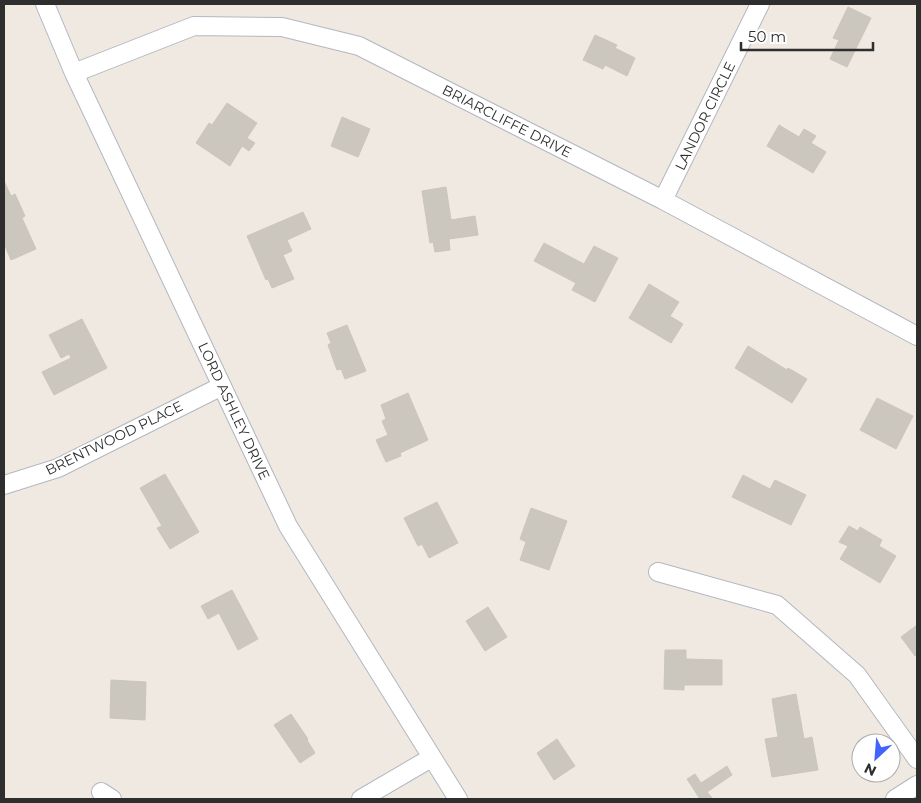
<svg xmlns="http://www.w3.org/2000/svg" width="921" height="803" viewBox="0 0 921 803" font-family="Montserrat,sans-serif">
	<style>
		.building { fill: #cbc7bf; stroke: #cbc5ba }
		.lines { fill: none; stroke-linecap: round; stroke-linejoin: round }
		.street-casing { stroke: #b4b7c1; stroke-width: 20 }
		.street { stroke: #fff; stroke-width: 18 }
		.labels { text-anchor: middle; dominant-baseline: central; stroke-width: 4; stroke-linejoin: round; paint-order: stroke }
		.street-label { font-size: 14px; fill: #2e2e2e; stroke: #fff }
	</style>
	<rect width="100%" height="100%" fill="#efe9e1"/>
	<path class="building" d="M848 7 871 18 847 67 830 59 839 40 833 38Z
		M595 35 617 45 615 48 635 58 627 76 605 65 603 69 583 60Z
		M227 103 257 123 247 138 255 143 249 151 242 146 230 166 196 143 209 123 212 125Z
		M342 117 370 129 358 157 331 146Z
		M779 125 799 137 804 129 816 136 811 143 826 152 813 173 767 146Z
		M4 181 11 196 15 194 25 216 22 218 36 249 11 260 5 246H4Z
		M446 187 451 220 475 216 478 235 449 239 450 250 435 252 433 242 430 243 422 191Z
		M303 212 311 229 287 240 292 251 283 255 294 279 272 288 268 279 266 280 247 236Z
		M544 243 584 264 594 246 618 258 595 302 572 290 576 283 534 261Z
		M649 284 679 302 670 316 683 324 671 343 629 318Z
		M82 319 107 368 54 395 42 372 71 358 69 354 61 358 49 335Z
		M347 325 366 371 345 379 341 369 337 370 328 345 331 343 327 333Z
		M748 346 787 370 788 368 807 379 792 403 735 368Z
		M408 393 428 440 400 453 401 456 386 462 376 440 388 435 382 421 386 419 381 405Z
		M877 398 913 416 896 449 860 430Z
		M165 474 199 532 170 549 157 528 162 526 140 488Z
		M743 475 770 489 775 480 806 495 791 525 732 497Z
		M437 502 458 543 429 558 422 544 418 546 404 518Z
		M531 508 567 521 549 570 520 560 526 542 520 539Z
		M849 526 858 531 860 527 882 540 879 546 896 556 880 583 840 559 848 546 839 542Z
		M232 590 258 639 238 650 219 613 208 619 201 606Z
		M488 607 507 637 485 651 466 621Z
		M917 625V655L915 656 901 637Z
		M665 650H686V659L722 660V685H684V690L664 689Z
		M111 680 146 682 145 720 110 718Z
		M796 694 804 739 812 737 818 770 772 777 765 739 778 737 772 699Z
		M291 714 308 739 307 740 315 753 300 763 274 725Z
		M557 739 575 766 554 780 537 753Z
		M727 766 732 775 707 792 713 799H700L687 779 695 774 701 783Z"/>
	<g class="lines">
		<g class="street-casing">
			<path id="street" d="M45 4 74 73 288 526 458 799
				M74 73 194 26 282 27 359 46 663 200 917 336
				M663 200 760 4
				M4 485 58 468 222 386
				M658 572 777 605 857 675 917 759
				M101 792 112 799
				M361 799 431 758
				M895 799 917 785"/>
		</g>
		<use href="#street" class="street"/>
	</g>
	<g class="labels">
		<g class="street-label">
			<text transform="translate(705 116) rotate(-64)">LANDOR CIRCLE</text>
			<text transform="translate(507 121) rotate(27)">BRIARCLIFFE DRIVE</text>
			<text transform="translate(234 411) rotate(65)">LORD ASHLEY DRIVE</text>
			<text transform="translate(114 438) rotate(-26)">BRENTWOOD PLACE</text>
		</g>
	</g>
	<rect width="921" height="803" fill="none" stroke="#2e2e2e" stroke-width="10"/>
	<g transform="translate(876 758) rotate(206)"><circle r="24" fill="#ffffff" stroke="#ababab"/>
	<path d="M0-4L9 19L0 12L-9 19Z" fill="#4264fb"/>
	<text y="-8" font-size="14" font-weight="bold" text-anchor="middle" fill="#2e2e2e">N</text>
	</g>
	<path d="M741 42v8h132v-8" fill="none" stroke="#2e2e2e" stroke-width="2.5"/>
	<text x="748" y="42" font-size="15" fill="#2e2e2e" stroke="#ffffff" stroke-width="4" paint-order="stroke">50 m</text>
</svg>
